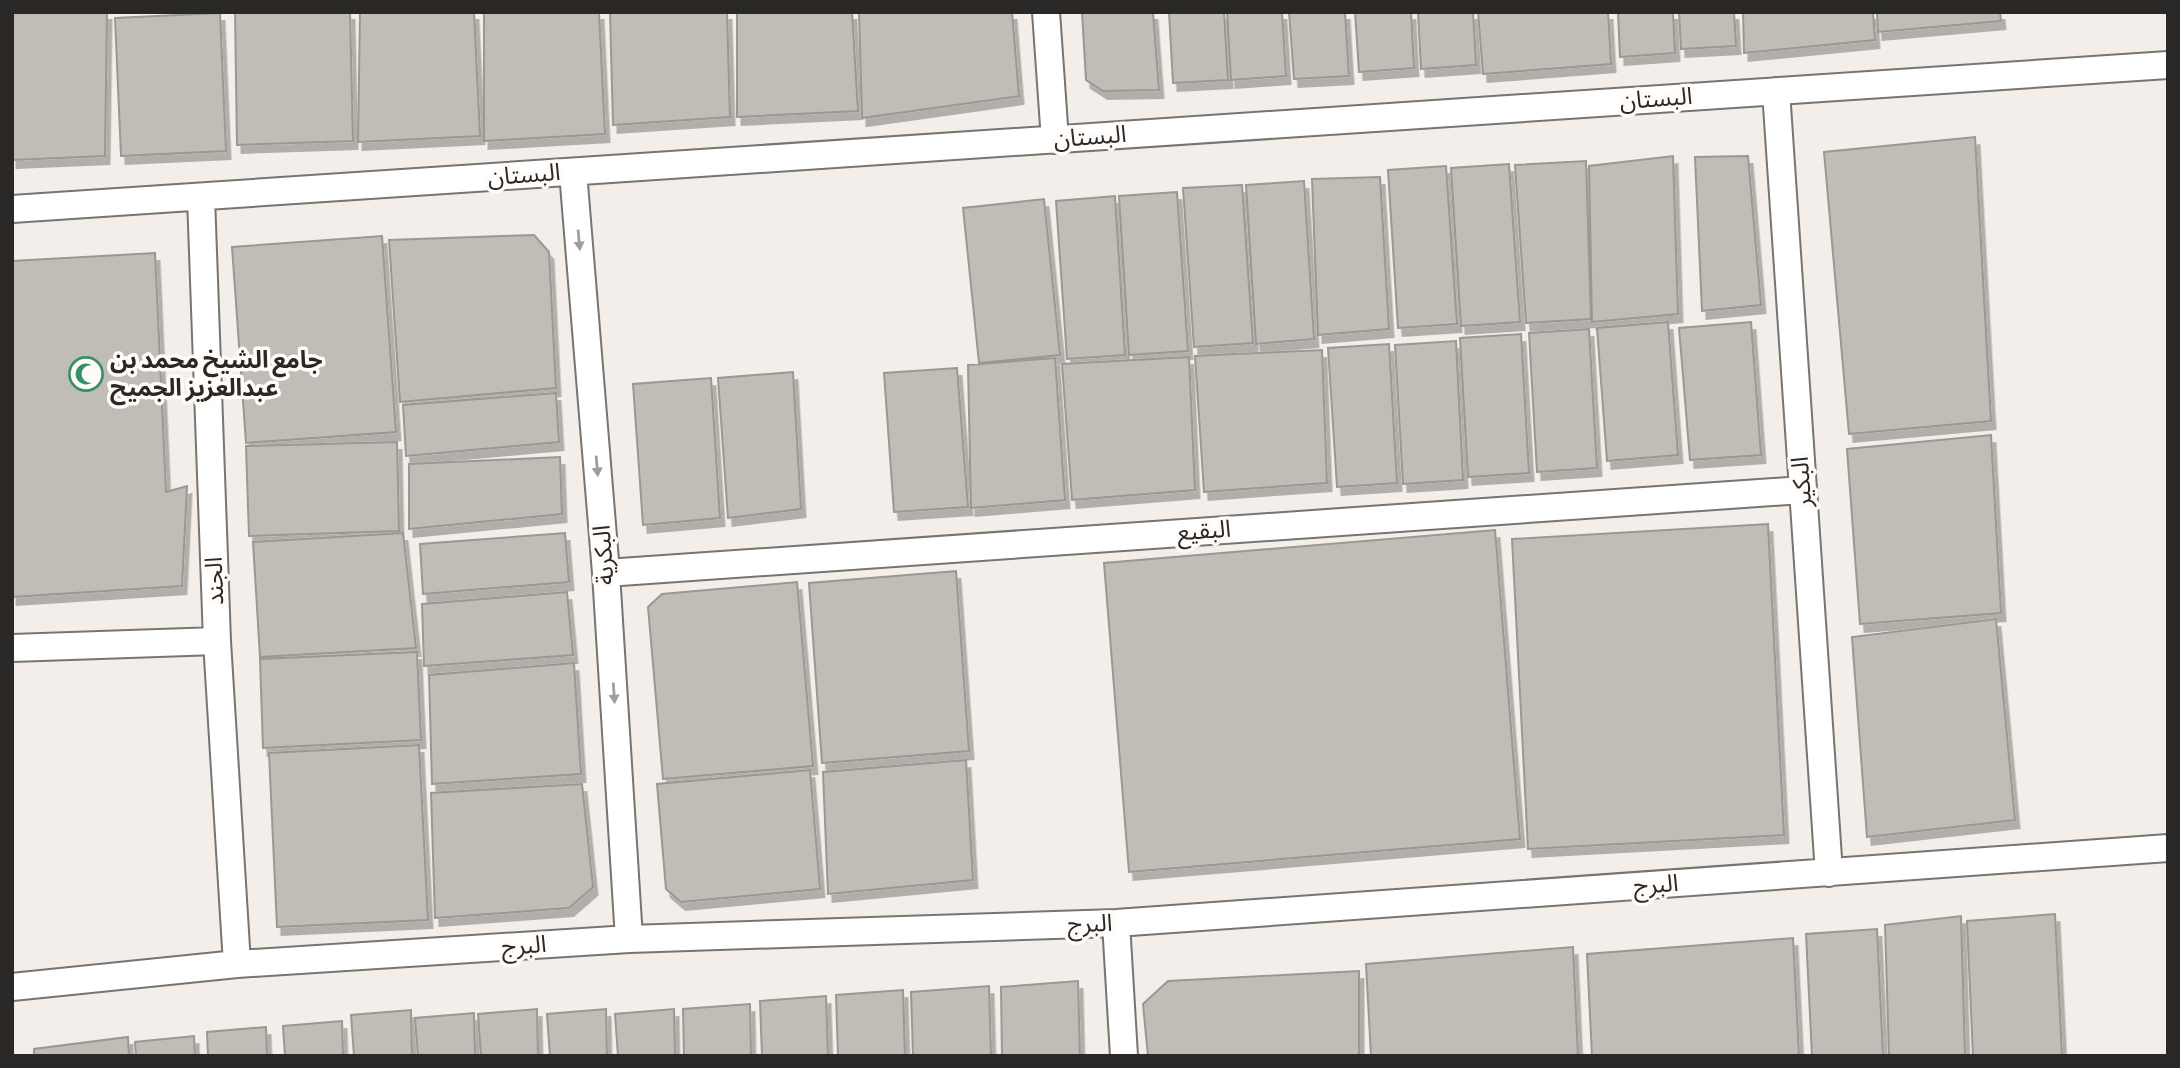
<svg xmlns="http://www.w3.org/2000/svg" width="2180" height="1068" viewBox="0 0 2180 1068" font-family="'Sofia Sans Condensed','Noto Sans Arabic',sans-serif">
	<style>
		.building { fill: #c0bdb7; stroke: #9a9892; stroke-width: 2; filter: url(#shadow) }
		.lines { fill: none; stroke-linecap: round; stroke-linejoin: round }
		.minor-casing { stroke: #78746f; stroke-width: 30 }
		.minor { stroke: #fff; stroke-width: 26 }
		.oneway { fill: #9f9e9d }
		.labels { text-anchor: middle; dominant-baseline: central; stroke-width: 7; stroke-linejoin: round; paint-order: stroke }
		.street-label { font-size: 24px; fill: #2a2826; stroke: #fefbf8 }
		.poi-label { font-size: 24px; font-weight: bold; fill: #2a2826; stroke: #fefbf8; text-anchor: start }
	</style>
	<defs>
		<filter id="shadow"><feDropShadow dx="4.5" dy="8" stdDeviation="0" flood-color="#0004"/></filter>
	</defs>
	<rect width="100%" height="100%" fill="#f3eee9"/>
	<path class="building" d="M12 12H107L105 156 12 160Z
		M235 12H350L353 141 237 145Z
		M360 12H474L480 136 358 142Z
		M484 12H599L605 134 484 141Z
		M610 12H727L730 117 613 125Z
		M737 12H852L858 111 737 117Z
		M859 12H1012L1019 96 862 118Z
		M1082 12H1153L1159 90 1103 91 1086 80Z
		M1169 12H1224L1228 80 1173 83Z
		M1227 12H1282L1286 76 1231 80Z
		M1289 12H1345L1349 76 1294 79Z
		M1355 12H1411L1414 68 1359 72Z
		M1418 12H1473L1476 65 1421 69Z
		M1478 12H1608L1611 64 1483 74Z
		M1618 12H1673L1675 53 1620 57Z
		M1679 12H1734L1736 46 1681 49Z
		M1743 12H1873L1875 40 1744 53Z
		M1877 12H2000L2001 21 1878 32Z
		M220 13 226 151 121 156 115 18Z
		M1975 137 1991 421 1849 434 1824 152Z
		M1673 156 1678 314 1592 322 1589 166Z
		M1748 156 1761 305 1702 311 1695 157Z
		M1586 161 1591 319 1526 323 1515 165Z
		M1509 164 1520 322 1461 326 1451 168Z
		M1446 166 1457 324 1398 328 1388 170Z
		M1380 177 1389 329 1318 335 1312 179Z
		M1304 181 1314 339 1256 344 1246 185Z
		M1242 185 1253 343 1194 347 1183 188Z
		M1177 192 1188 351 1129 355 1119 196Z
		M1115 196 1125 355 1067 359 1056 201Z
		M1044 199 1060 355 979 363 963 208Z
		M534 235 549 252 556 388 400 402 389 240Z
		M382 236 396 432 246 443 232 247Z
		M155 253 166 492 187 486 182 586 12 597V261Z
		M1668 322 1678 455 1607 461 1597 328Z
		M1751 322 1761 455 1690 460 1679 328Z
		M1589 329 1597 468 1537 472 1529 333Z
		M1521 334 1529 473 1468 477 1460 338Z
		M1456 341 1463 480 1403 484 1395 345Z
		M1389 344 1397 483 1337 487 1328 348Z
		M1322 350 1327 483 1204 492 1195 356Z
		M1189 357 1195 490 1072 500 1062 364Z
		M1055 358 1065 500 971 508 968 365Z
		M957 368 968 507 894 512 884 373Z
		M793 372 801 509 728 518 718 378Z
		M711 378 720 518 643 525 633 384Z
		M556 393 559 442 406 456 403 405Z
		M1991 435 2001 613 1860 624 1847 449Z
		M397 442 399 531 249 536 246 446Z
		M560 457 562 514 409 529V464Z
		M1768 524 1784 835 1528 849 1512 539Z
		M1495 530 1520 839 1129 872 1104 563Z
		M403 533 416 648 260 657 253 542Z
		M565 533 569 582 423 594 420 544Z
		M956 571 969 751 822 763 809 583Z
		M797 582 813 766 663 779 648 607 662 594Z
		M567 592 573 655 424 666 422 604Z
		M1996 619 2015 820 1867 837 1852 637Z
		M417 652 421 740 263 748 260 659Z
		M574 663 581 774 432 784 429 675Z
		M419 745 428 920 277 927 269 753Z
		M966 760 973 880 828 894 823 772Z
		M810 770 820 889 681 902 666 889 657 784Z
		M582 784 593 887 569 908 435 918 431 793Z
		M2055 914 2062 1056H1973L1967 921Z
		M1961 916 1965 1056H1889L1885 925Z
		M1877 929 1883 1056H1812L1806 934Z
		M1793 938 1799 1056H1592L1587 954Z
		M1573 947 1578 1056H1371L1366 964Z
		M1359 971V1056H1148L1143 1004 1168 981Z
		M1078 981 1080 1056H1002L1001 987Z
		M989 986 991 1056H913L911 992Z
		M903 990 905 1056H838L836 995Z
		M826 996 828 1056H762L760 1001Z
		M750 1004 751 1056H684L683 1009Z
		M537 1009 538 1056H481L478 1014Z
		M606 1009 607 1056H550L547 1014Z
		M674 1009 675 1056H618L615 1014Z
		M411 1010 412 1056H354L351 1015Z
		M474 1013 475 1056H418L415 1018Z
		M342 1021 343 1056H285L283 1026Z
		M266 1027 267 1056H208L207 1032Z
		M194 1036 195 1056H136L135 1042Z
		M128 1037 129 1056H34V1049Z"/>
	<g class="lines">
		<g class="minor-casing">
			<path id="minor" d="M1046 12 1055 140
				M1776 91 1829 873
				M573 172 606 573 629 939
				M201 197 217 641 237 964
				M12 209 2168 65
				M606 573 1802 490
				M12 648 217 641
				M1116 923 1124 1056
				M12 987 237 964 629 939 1116 923 2168 848"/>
		</g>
		<use href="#minor" class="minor"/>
	</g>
	<defs><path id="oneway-solid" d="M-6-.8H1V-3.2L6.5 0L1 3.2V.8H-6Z" transform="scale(1.75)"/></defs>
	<g class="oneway">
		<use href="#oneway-solid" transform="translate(579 240) rotate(85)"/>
		<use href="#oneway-solid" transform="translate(597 466) rotate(85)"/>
		<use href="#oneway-solid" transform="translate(614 693) rotate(86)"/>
	</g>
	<defs>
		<g id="mosque-ring" transform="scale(1.75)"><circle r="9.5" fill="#fefbf8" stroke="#359168" stroke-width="1.5"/><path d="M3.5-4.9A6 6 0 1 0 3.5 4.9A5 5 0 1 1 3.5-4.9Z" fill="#359168"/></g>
	</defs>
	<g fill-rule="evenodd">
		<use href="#mosque-ring" x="86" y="374"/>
	</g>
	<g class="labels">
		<g class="street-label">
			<text transform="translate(1656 99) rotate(-4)">البستان</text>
			<text transform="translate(1090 137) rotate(-4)">البستان</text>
			<text transform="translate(524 175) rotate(-4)">البستان</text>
			<text transform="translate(1802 482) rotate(-94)">البكير</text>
			<text transform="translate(1204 531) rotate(-4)">البقيع</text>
			<text transform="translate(604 555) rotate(-94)">البكرية</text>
			<text transform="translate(215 581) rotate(-92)">الجند</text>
			<text transform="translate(1656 885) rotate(-4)">البرج</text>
			<text transform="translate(1090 924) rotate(-2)">البرج</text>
			<text transform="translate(524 946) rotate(-4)">البرج</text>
		</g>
		<g class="poi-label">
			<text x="110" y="360">جامع الشيخ محمد بن<tspan x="110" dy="28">عبدالعزيز الجميح</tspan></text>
		</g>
	</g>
	<rect width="2180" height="1068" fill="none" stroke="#2a2826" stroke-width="28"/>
</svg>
